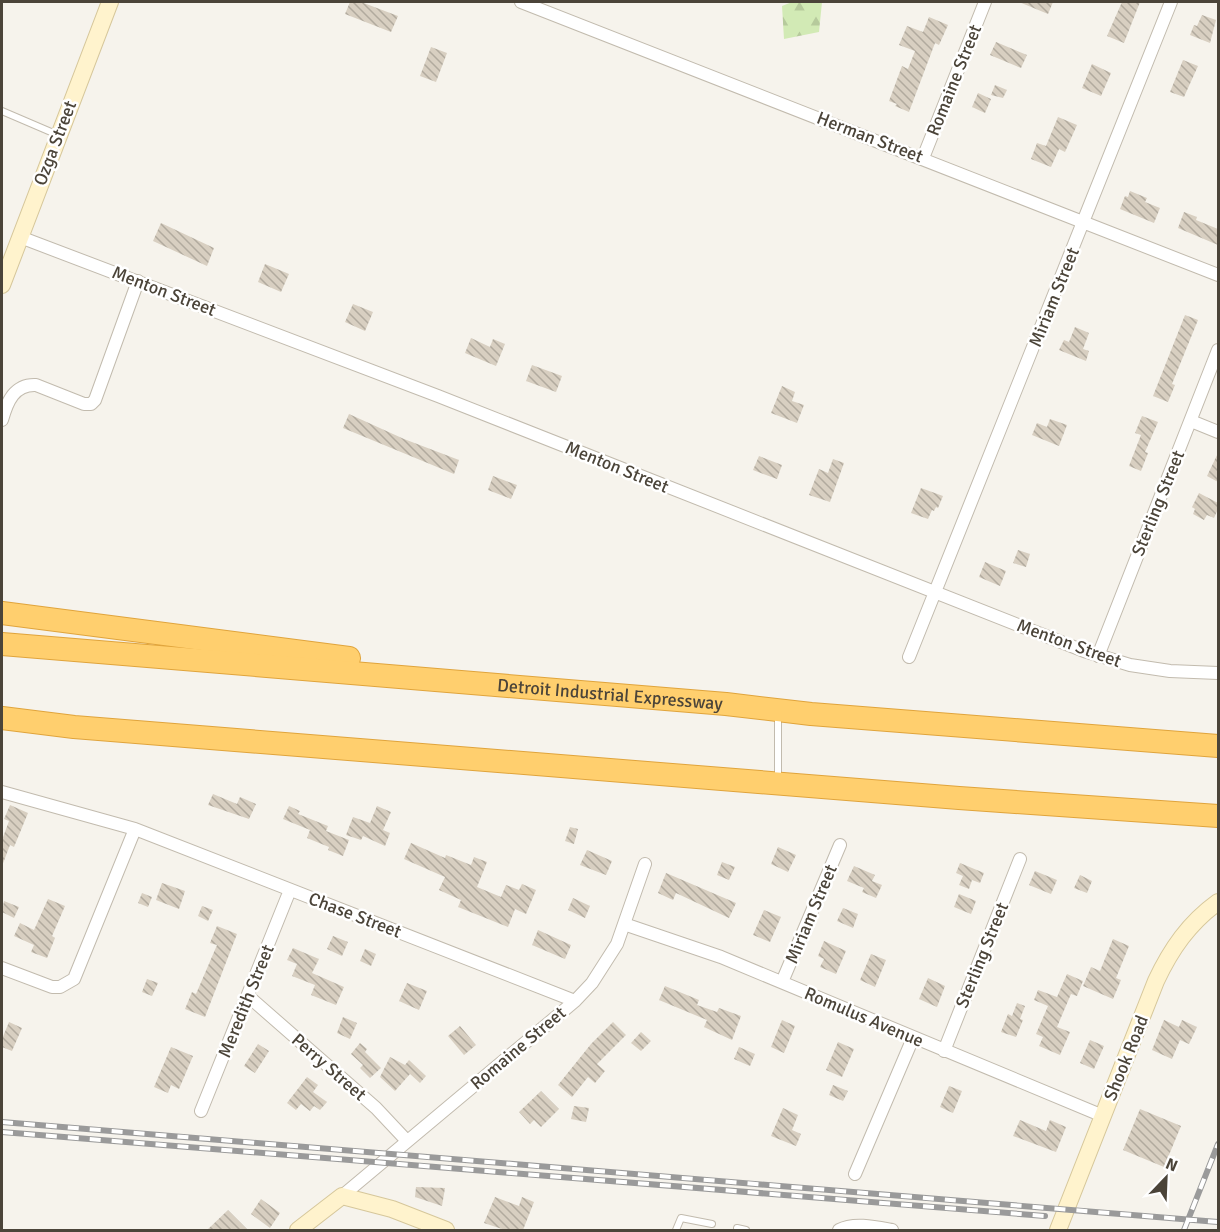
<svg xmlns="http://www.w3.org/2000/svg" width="1220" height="1232" viewBox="0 0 1220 1232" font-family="Signika,sans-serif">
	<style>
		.forest { fill: url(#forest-firs) }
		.building { fill: url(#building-back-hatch) }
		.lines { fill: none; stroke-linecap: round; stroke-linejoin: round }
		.lane-casing { stroke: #c2bbae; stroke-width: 8 }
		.street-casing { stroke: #c2bbae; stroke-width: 14 }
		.secondary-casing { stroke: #d6c79b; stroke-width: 18 }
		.highway-casing { stroke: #e0a43c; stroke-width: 24 }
		.lane { stroke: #fff; stroke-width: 6 }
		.street { stroke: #fff; stroke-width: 12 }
		.secondary { stroke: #fff3cd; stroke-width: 16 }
		.highway { stroke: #ffcf6e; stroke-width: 22 }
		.rail-casing { stroke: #9a9a9a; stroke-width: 6 }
		.rail { stroke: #fff; stroke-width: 4; stroke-dasharray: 11; stroke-linecap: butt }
		.labels { text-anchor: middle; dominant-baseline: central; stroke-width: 5; stroke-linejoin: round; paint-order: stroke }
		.street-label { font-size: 18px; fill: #4b4439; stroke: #fff }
	</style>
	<defs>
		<pattern id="forest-firs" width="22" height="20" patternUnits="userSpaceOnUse" patternTransform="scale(1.5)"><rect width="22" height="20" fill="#d2eab5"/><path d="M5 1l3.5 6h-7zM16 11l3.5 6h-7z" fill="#b6ca9c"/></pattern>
		<pattern id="building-back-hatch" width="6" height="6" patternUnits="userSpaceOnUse" patternTransform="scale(1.5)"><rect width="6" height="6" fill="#d8cfc1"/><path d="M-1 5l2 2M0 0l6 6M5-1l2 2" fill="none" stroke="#b1aa9e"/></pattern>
	</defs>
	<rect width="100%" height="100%" fill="#f6f3ec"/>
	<path class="forest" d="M792 2H822L819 32 784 39 782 6Z"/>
	<path class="building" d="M350 2H361L398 16 391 32 345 14Z
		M1019 2H1053L1048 14Z
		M1122 2H1140L1124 43 1107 36Z
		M1202 15 1216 20 1210 43 1190 35 1194 25 1197 26Z
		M929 17 948 25 939 45 935 43 909 112 895 106 897 104 889 101 902 66 908 69 915 51 899 45 907 26 923 32Z
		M996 42 1027 55 1021 68 990 55Z
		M431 47 447 53 436 82 420 76Z
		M1183 60 1198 66 1184 97 1170 92Z
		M1092 64 1111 73 1101 96 1082 88Z
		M995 85 1007 90 1003 98 991 95Z
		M978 93 991 99 985 113 972 107Z
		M1058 117 1077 125 1065 152 1059 149 1051 167 1031 159 1037 143 1046 146Z
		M1130 191 1147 198 1145 202 1160 208 1154 223 1120 209 1125 196 1128 197Z
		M1184 212 1197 217 1196 220 1218 229V245L1178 228Z
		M161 223 214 248 207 266 153 241Z
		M265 264 289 274 281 292 258 282Z
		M353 304 373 312 365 331 345 322Z
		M1185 315 1198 320 1172 384 1175 385 1168 402 1153 396Z
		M1075 327 1089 333 1083 349 1089 351 1086 361 1059 350 1064 340 1069 342Z
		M471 338 490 347 493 339 505 344 496 366 465 353Z
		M532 365 562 376 556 392 526 381Z
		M782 386 795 392 792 401 804 405 797 423 771 413Z
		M349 414 404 439 459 460 454 474 343 428Z
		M1142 416 1158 422 1145 452 1148 453 1141 471 1129 466 1141 435 1135 433Z
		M1050 419 1067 425 1059 446 1032 435 1037 423 1047 427Z
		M1218 453V482L1207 476Z
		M759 456 782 465 777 479 753 470Z
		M833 459 844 463 830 502 809 495 819 469 828 473Z
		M493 476 517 485 511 499 488 490Z
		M921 488 943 496 938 508 936 507 934 511 932 510 928 519 911 513Z
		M1199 493 1218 503V509L1214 518 1207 515 1204 520 1193 514 1195 509 1192 507Z
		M1018 550 1030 554 1026 567 1013 563Z
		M985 562 1006 571 1000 586 979 577Z
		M213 794 237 804 240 797 256 804 249 819 208 805Z
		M10 805 28 813 14 847 10 845 2 866V840L9 821 4 819Z
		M289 806 300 811 298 814 328 826 326 831 349 840 343 856 328 850 329 847 307 838 310 830 283 819Z
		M377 806 391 812 383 830 390 833 385 846 363 836 361 840 346 835 353 817 370 823Z
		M570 827 578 829 574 844 565 841Z
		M411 843 445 858 446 855 471 865 474 857 487 862 477 887 501 897 506 885 519 890 522 884 536 890 526 914 515 909 508 927 458 907 461 900 439 890 445 877 404 859Z
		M778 847 796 855 788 872 771 864Z
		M587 850 612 861 606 875 580 865Z
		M722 862 735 867 729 880 717 875Z
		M960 863 984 873 980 883 972 880 969 889 959 885 963 876 956 873Z
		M854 866 875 875 872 881 882 885 876 898 862 892 864 888 847 881Z
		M1035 871 1057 880 1051 894 1029 885Z
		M666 873 736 903 729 918 676 893 673 900 658 893Z
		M1080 875 1092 881 1087 893 1074 888Z
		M162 883 185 891 179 909 156 900Z
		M142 893 152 897 148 907 138 903Z
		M959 894 976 901 971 914 954 907Z
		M573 898 590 906 585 918 568 910Z
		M48 899 65 906 52 936 55 938 47 958 31 952 34 945 14 936 20 923 34 930Z
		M4 901 19 907 14 918 2 912Z
		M202 906 213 910 208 921 198 916Z
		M843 908 858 914 853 928 837 921Z
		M764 910 781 917 770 942 753 935Z
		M217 926 237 934 205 1017 185 1009 192 992 196 994 217 945 210 943Z
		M538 930 571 945 565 959 532 945Z
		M333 936 348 942 342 956 327 949Z
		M1113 939 1129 946 1116 978 1121 980 1113 999 1083 986 1091 967 1100 971Z
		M824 941 846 951 836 974 820 967 824 959 818 956Z
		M293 948 319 959 312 973 344 987 336 1005 311 995 315 985 292 976 297 964 287 960Z
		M365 949 376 954 371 966 360 961Z
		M871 954 886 960 875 987 860 980Z
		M1067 974 1083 981 1077 996 1071 994 1057 1027 1070 1032 1060 1055 1039 1046 1043 1037 1036 1034 1048 1006 1034 1000 1038 990 1057 997Z
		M928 978 945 986 937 1007 919 999Z
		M147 979 158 983 152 996 142 992Z
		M407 983 427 991 419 1010 399 1001Z
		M665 986 699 1000 697 1005 717 1012 719 1008 741 1016 732 1040 704 1027 707 1020 659 1000Z
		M1017 1003 1025 1006 1020 1019 1023 1020 1016 1037 1001 1032 1008 1014 1012 1016Z
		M343 1017 357 1023 350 1039 337 1033Z
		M782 1020 795 1026 784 1053 771 1047Z
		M1164 1020 1179 1027 1182 1020 1197 1027 1189 1044 1180 1040 1172 1059 1152 1050Z
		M9 1022 22 1028 12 1051 2 1047V1039Z
		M613 1022 626 1035 597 1064 605 1071 595 1083 588 1077 572 1097 558 1085 591 1044Z
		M460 1026 476 1045 464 1055 448 1036Z
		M641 1032 651 1041 641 1051 631 1043Z
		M1090 1040 1104 1046 1094 1069 1080 1063Z
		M838 1042 854 1049 842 1077 826 1070Z
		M360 1043 367 1049 365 1052 381 1068 370 1078 360 1068 363 1065 351 1054Z
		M258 1044 269 1051 255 1073 244 1066Z
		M171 1047 193 1056 179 1089 171 1085 168 1093 154 1087Z
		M739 1047 755 1054 750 1066 734 1059Z
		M390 1057 405 1065 409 1060 426 1076 420 1083 410 1074 395 1091 380 1077Z
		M307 1077 318 1085 313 1092 327 1102 320 1110 314 1106 310 1111 301 1104 296 1110 287 1103Z
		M833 1085 848 1091 843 1101 829 1095Z
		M949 1086 962 1091 953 1113 940 1107Z
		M541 1091 559 1109 541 1127 534 1120 530 1124 519 1112Z
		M574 1106 589 1108 586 1122 571 1119Z
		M783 1108 798 1115 792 1130 801 1134 796 1146 771 1136Z
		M1140 1109 1181 1126 1164 1167 1123 1150Z
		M1020 1120 1046 1131 1050 1120 1066 1127 1056 1152 1013 1136Z
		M416 1187 445 1188 442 1206 415 1197Z
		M495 1197 519 1206 522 1197 534 1202 523 1230H505L484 1223Z
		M261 1199 280 1213 270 1228 251 1214Z
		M228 1210 248 1230H207Z"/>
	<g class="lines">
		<g class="lane-casing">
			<path id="lane" d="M2 111 58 135
				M778 779V715
				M737 1228 746 1230
				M676 1230 681 1218 712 1224"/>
		</g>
		<g class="street-casing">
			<path id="street" d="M521 2 1218 275
				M923 158 985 2
				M20 237 438 396 1084 651 1130 665 1170 671 1218 673
				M2 420C7 402 14 384 36 385L84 404H91L95 400 138 281
				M1191 421 1218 432
				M1098 656 1218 350
				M909 657 1171 2
				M2 792 135 829 575 1001
				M624 924 721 957 1103 1116
				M2 968 52 987H60L74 979 135 829
				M782 982 840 845
				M248 996 376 1108 407 1141
				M944 1051 1020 859
				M201 1111 290 890
				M855 1174 913 1038
				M342 1196 575 1001 592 983 617 944 645 864
				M839 1230C854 1222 876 1227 892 1230"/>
		</g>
		<g class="secondary-casing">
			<path id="secondary" d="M2 285 110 2
				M298 1230 342 1196 392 1209 446 1230
				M1058 1230 1156 981C1171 949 1189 923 1218 902"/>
		</g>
		<g class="highway-casing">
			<g id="highway">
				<path d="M2 613 349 658"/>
				<path id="s1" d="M2 644 726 704 811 714 1218 746"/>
				<path d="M2 718 74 727 959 798 1218 816"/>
			</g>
		</g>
		<use href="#lane" class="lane"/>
		<use href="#street" class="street"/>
		<use href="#secondary" class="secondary"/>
		<use href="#highway" class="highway"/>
		<g class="rail-casing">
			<path id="rail" d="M2 1122 1218 1222
				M2 1132 1045 1216
				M1184 1230 1218 1144"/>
		</g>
		<use href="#rail" class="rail"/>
	</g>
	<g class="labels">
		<g class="street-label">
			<text transform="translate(954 80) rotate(-68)">Romaine Street</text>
			<text transform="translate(870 137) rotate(21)">Herman Street</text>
			<text transform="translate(55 143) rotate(-69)">Ozga Street</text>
			<text transform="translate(164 291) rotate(21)">Menton Street</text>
			<text transform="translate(1054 297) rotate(-68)">Miriam Street</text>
			<text transform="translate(617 467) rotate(22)">Menton Street</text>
			<text transform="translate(1158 503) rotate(-68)">Sterling Street</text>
			<text transform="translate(1069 643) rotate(20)">Menton Street</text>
			<text stroke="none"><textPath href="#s1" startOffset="610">Detroit Industrial Expressway</textPath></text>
			<text transform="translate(811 914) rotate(-67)">Miriam Street</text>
			<text transform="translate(355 915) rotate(21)">Chase Street</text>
			<text transform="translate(982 955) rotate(-68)">Sterling Street</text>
			<text transform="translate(246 1001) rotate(-68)">Meredith Street</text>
			<text transform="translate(864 1017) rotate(23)">Romulus Avenue</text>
			<text transform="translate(518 1048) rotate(-40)">Romaine Street</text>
			<text transform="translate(1126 1058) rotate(-68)">Shook Road</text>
			<text transform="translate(329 1067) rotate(41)">Perry Street</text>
		</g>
	</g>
	<rect width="1220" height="1232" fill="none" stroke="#4b4439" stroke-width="6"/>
	<g transform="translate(1166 1178) rotate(23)" stroke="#ffffff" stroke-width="4.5" paint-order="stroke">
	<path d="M0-4.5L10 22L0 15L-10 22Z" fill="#4b4439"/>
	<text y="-9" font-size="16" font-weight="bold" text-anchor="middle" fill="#4b4439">N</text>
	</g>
</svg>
